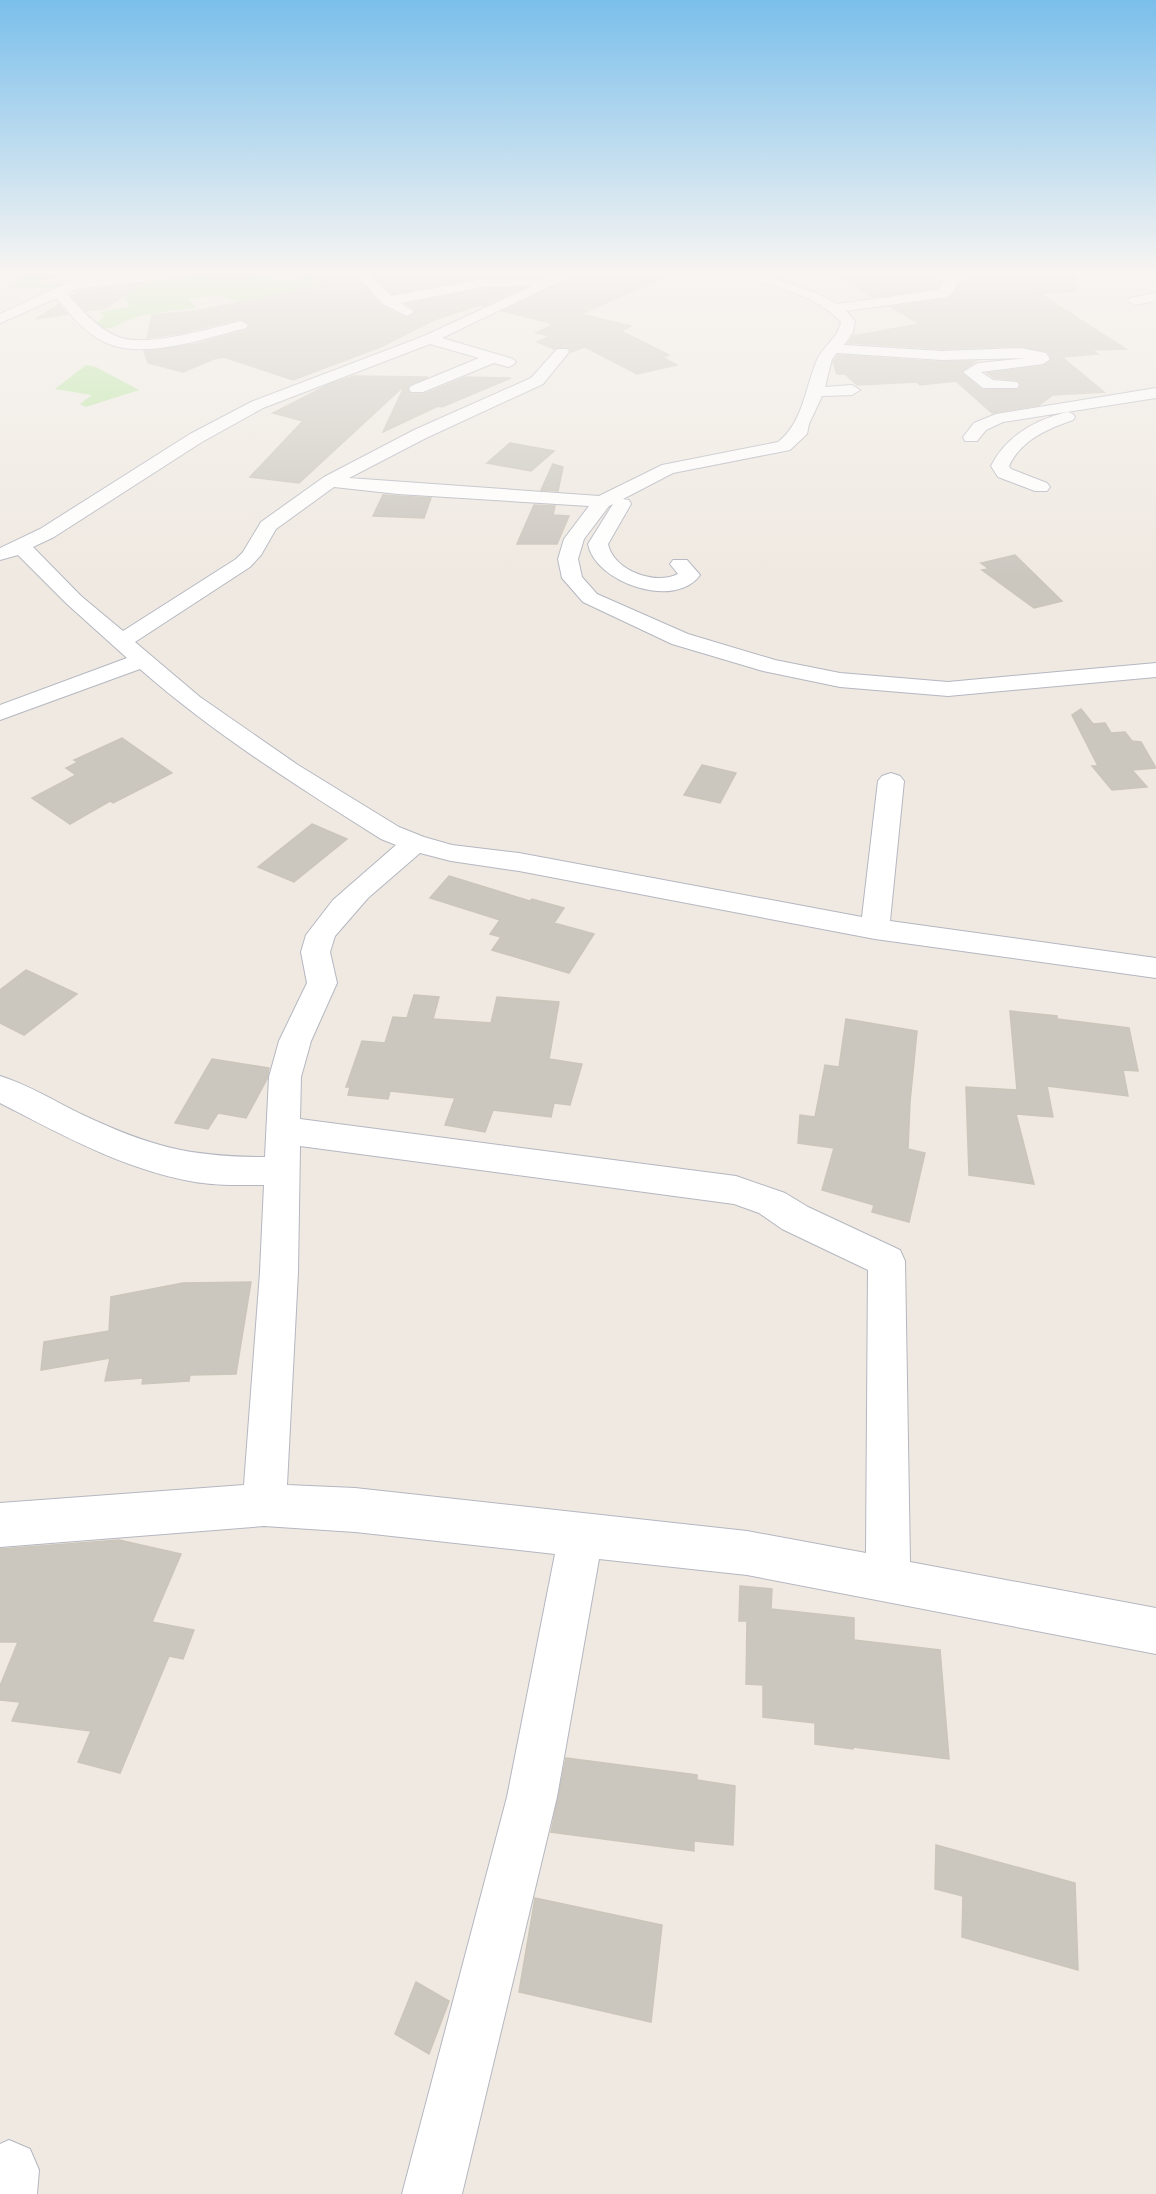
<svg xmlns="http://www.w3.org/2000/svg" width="1156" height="2194" viewBox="0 0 1156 2194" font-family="'Public Sans',sans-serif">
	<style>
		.green { fill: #b6e59e }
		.building { fill: #cbc7bf; stroke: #cbc5ba; stroke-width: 1.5 }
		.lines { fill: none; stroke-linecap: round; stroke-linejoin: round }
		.minor-casing { stroke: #b4b7c1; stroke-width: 2 }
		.minor { fill: #fff; fill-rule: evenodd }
	</style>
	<rect width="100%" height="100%" fill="#efe9e1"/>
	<path class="green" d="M39 272H87C78 276 74 274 65 275 58 276 54 280 44 279L39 284H65L60 287 11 289 21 276Z
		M209 272H247L286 282 316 272H351L376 297 360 301 252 308 220 295 188 299 197 308C178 310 159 312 140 316 125 319 115 330 100 329L97 322 104 317 100 312 129 307 126 298 127 283 165 281Z
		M86 365 96 367 139 390 86 407 80 404 92 395 55 389Z"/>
	<path class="building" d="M317 272H352L381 306 406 318 416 311 407 304 482 289 521 288 484 306 479 305 434 320 383 346 293 380 224 357 214 359 183 372 148 363 144 351 196 344 247 330 250 324 240 319 177 334 147 338 152 315 196 311 330 284 316 280Z
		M370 272H557L546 277H482L392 294Z
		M581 272H675L581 314 631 326 621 331 669 355 662 357 677 365 637 374 585 347 571 352 567 347 554 349 537 342 550 336 536 333 554 324 503 311Z
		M832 272H926L941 281 937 288 873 297Z
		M972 272H1074L1075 291 1040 294 1126 349 1092 350 1098 354 1062 357 1104 392 1053 395 1039 405 992 413 956 381 920 385 917 382 857 385 845 374H837L833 362 838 355 942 362 976 361 961 372 982 390 1019 389 1021 384 1017 380 994 378 987 373 1043 366 1052 359 1048 352 1021 346 942 349 848 343 853 336 920 324 891 307 947 299 955 293 960 282 969 283Z
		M141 284 104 309 86 311 72 296 80 291Z
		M59 304 67 314 36 319Z
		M354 376 428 377 409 385 407 390 411 394H424L466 377 511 378 442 407 438 406 383 432 405 385 299 483 250 477 303 421 273 413 328 385Z
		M510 443 554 451 531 471 487 463Z
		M553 464 563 467 558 491 541 490Z
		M383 495 398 496 431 498 424 518 373 516Z
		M534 505 555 506 553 515 569 516 557 544H517Z
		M1015 555 1062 601 1034 608 982 570 989 569 981 563Z
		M1081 709 1093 724 1105 723 1111 733 1125 732 1132 741 1141 742 1156 768 1132 770 1147 787 1112 790 1092 766H1098L1072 715Z
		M122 738 172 773 113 803 110 801 70 824 32 798 76 775 66 768 78 762 74 760Z
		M702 765 736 773 720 803 684 795Z
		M312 824 347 839 294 882 258 867Z
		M449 876 530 901 532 899 564 908 554 923 594 934 569 973 492 950 501 937 490 934 500 920 430 898Z
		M26 970 77 994 24 1035 0 1023V990Z
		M414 995 439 997 433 1019 491 1023 497 997 559 1002 549 1059 582 1064 570 1105 554 1103 551 1117 493 1110 485 1132 445 1125 455 1098 390 1091 388 1099 348 1095 350 1087H346L362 1041 385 1043 393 1017 407 1018Z
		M1010 1011 1057 1016V1019L1129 1028 1138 1071 1123 1070 1128 1096 1047 1086 1053 1117 1016 1114 1034 1184 969 1175 966 1087 1017 1090Z
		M846 1019 917 1031 910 1102 908 1149 925 1153 909 1222 872 1212 874 1205 822 1190 834 1148 798 1143 800 1115 815 1117 825 1065 839 1067Z
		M212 1059 269 1068 267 1079 246 1118 218 1113 208 1129 175 1123Z
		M251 1282 236 1374 190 1375 189 1381 142 1384 143 1378 105 1381 110 1358 41 1370 44 1342 109 1331 111 1297 183 1283Z
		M119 1540 181 1554 152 1622 194 1630 183 1659 169 1656 120 1773 78 1762 91 1731 12 1721 20 1702 0 1700V1686L18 1642H0V1549Z
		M740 1586 772 1589 771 1609 854 1618V1640L940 1650 949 1759 853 1747V1749L815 1744V1723L763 1717V1685L746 1684 747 1621H739Z
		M566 1758 697 1775V1780L735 1786 733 1845 694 1841V1851L551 1832Z
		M936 1845 1075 1883 1078 1970 962 1937 963 1896 935 1889Z
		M535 1898 662 1925 651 2022 519 1992Z
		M416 1982 449 2001 429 2054 395 2034Z"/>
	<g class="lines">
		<g class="minor-casing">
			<path id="minor" d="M155 272H196L190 276 76 289 67 293C80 309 97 328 116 336 144 349 211 328 241 321L248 325 246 328C207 338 147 359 109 344 88 336 70 315 57 298L0 323V314L75 279Z
				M354 272H367L391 296 482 279H547L562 272H579L442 338 513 359 516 362 513 365 508 367 494 363 423 392H411L409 389 411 386 479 358 430 344 263 408 202 442 54 537 33 547 81 596 123 631 236 559 243 552 261 522 324 477 414 430 531 378 557 349H567L569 352 543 384 426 438 349 478 599 496 662 465 778 442C803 423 805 388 817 360 824 345 838 338 841 322 815 293 769 285 733 275L732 272H752L770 277 819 294 837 304 938 290 950 272H962L954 291 947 297 846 311 855 321 853 332 844 345 942 351 1021 348 1046 353 1050 359 1043 364 981 372 993 380 1017 382 1019 385 1017 388H983L963 372 978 363 1027 358 942 360 837 353 832 359 825 387 852 385 860 390 852 395 822 396 809 424 807 434 790 450 673 473 623 499 629 500 631 504 608 544C613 570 655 586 678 574L670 564 673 560H687L700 575C676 610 595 583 588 544L613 504 609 506 584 539 578 559 582 577 597 594 688 634 775 660 840 673 948 682 1156 663V677L948 696 840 687 763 671 672 644 583 602 562 578 558 559 564 539 589 506 398 494 334 487 276 529 261 555 250 567 135 642 200 697 298 765 399 827 424 837 452 845 519 853 862 917 878 781 882 776 891 773 900 776 904 781 890 921 1156 958V978L875 939 519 871 451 861 420 853 368 898 335 936 330 952 337 983 311 1041 301 1077 300 1119 736 1176 785 1193 808 1207 900 1250 905 1261 910 1562 1156 1608V1654L747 1575 599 1559 557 1797 462 2194H402L507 1797 555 1554 355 1532 264 1526 0 1547V1503L244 1485 260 1272 264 1185C241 1185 218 1186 195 1182 125 1170 62 1135 0 1103V1076C29 1085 56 1102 83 1115 151 1147 191 1157 265 1157L269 1077 279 1041 307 983 301 952 306 935 333 900 396 845 381 839C297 786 214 734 140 669L0 720V705L127 658 67 604 18 555 0 560V548L40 529 190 434 251 402 424 336 532 286 482 287 401 303 414 312 407 316 383 304ZM300 1146 734 1204 759 1213 782 1229 868 1270 866 1553 747 1531 355 1488 287 1485 298 1272Z
				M1156 293V301L1135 305 1128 301 1130 298Z
				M1156 388V398L1003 422 986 430 977 441H965L963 437 974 423 996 414Z
				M1067 412 1073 414 1075 417 1073 420C1047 429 1021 440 1009 466L1011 469 1047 483 1050 487 1047 491H1035L998 477 991 466C1006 436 1035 420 1067 412Z
				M9 2140 30 2149 39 2170 37 2194H0V2144Z"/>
		</g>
		<use href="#minor" class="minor"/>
	</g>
	<linearGradient id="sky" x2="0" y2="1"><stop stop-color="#7abfeb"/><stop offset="0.47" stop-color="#f8f5f2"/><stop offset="1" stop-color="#f8f5f2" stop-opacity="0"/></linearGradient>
	<rect width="1156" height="579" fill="url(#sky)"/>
</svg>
